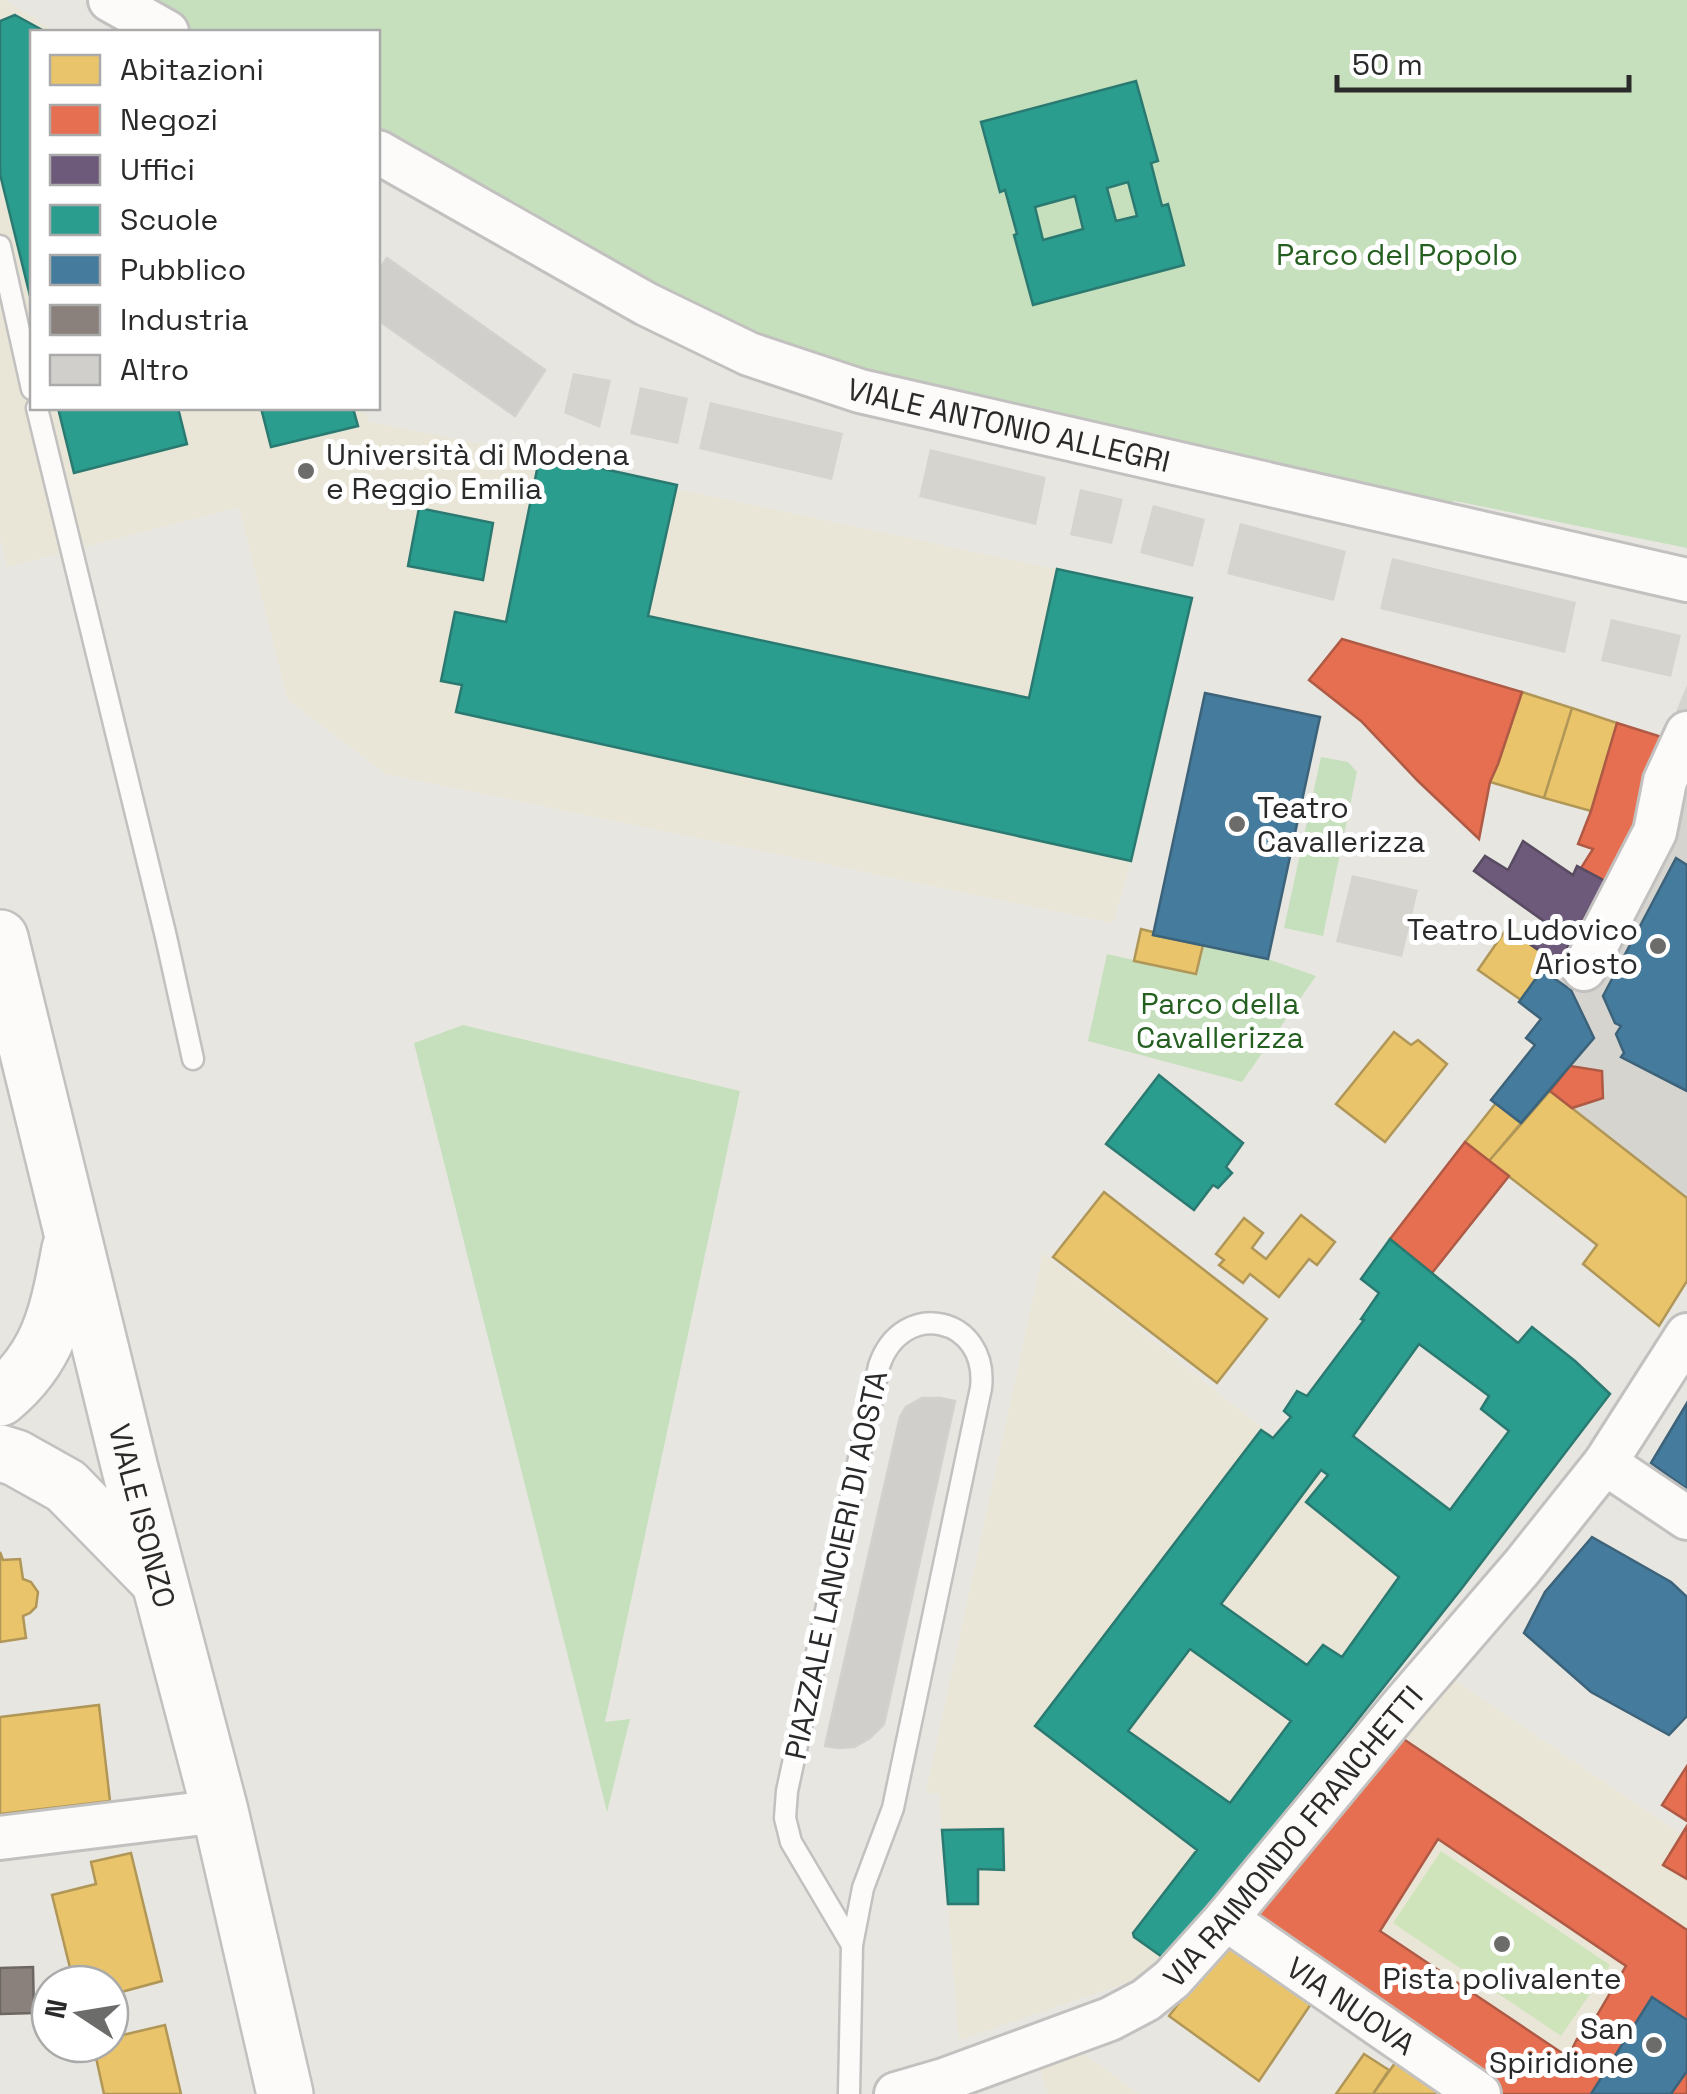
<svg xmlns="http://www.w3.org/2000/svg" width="1687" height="2094" viewBox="0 0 1687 2094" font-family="'Space Grotesk',sans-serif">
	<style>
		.education { fill: #eae6d7 }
		.green { fill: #c6e0bd }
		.pitch { fill: #cfe4bb }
		.plaza { fill: #d6d4cf }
		.homes { fill: #e9c46a; stroke: #b09657; stroke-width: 2.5 }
		.shops { fill: #e76f51; stroke: #ae5a45; stroke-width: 2.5; fill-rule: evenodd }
		.offices { fill: #6d597a; stroke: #594b62; stroke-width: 2.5 }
		.schools { fill: #2a9d8f; stroke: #2a7a71; stroke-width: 2.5; fill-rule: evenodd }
		.public { fill: #457b9d; stroke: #3d637a; stroke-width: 2.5 }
		.industry { fill: #8a817c; stroke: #6d6763; stroke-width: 2.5 }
		.building { fill: #d1cfcc; stroke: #d3d1cd; stroke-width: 2.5 }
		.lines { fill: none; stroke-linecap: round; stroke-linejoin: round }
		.lane-casing { stroke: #c2c1c0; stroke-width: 25 }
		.street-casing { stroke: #c2c1c0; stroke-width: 48 }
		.secondary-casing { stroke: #c2c1c0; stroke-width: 60 }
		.lane { stroke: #fcfbfa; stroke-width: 20 }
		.street { stroke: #fcfbfa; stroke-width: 42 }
		.secondary { stroke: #fcfbfa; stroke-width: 55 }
		.poi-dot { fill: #6c6c6a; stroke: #fff; stroke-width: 4 }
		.labels { text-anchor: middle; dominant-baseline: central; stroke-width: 10; stroke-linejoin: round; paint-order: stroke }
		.park-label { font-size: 30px; fill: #256021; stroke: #fff }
		.street-label { font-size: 30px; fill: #2a2a2a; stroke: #fff }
		.poi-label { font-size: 30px; fill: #2a2a2a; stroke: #fff; text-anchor: start }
	</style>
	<rect width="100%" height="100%" fill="#e8e6e1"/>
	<path class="education" d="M0 0H5L56 32H32V408H363L369 422 547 457 677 485V489L1192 598 1131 861 1113 923 386 774 288 700 239 507 7 567 0 537Z
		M1043 1253 1462 1588 1181 1943 1176 1941 1165 1959 1129 1982 959 2040 939 1794 926 1792Z
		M1442 1669 1471 1692 1682 1834 1663 1865 1687 1879V1949L1591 2094 1239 1921Z
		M1078 2050 1139 2094H1048L1038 2063Z"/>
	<path class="green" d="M116 0H1687V548L1455 501 1398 515 860 391 378 150V32H173Z
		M1321 757 1348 762 1357 772 1323 936 1284 928Z
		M1203 945 1268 959 1316 976 1242 1082 1088 1041 1107 954 1195 974Z
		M463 1025 740 1091 605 1722 630 1719 607 1812 414 1043Z"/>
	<path class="pitch" d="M1441 1851 1610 1965 1561 2036 1393 1923Z"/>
	<path class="plaza" d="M573 373 611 380 600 428 564 413Z
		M640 387 688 398 678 444 630 434Z
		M710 402 843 433 832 480 699 449Z
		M930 449 1046 477 1036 525 919 497Z
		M1080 489 1123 499 1112 544 1070 535Z
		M1153 505 1205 519 1193 567 1140 553Z
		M1240 523 1346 551 1334 601 1227 574Z
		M1392 558 1576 602 1565 653 1380 609Z
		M1611 619 1681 635 1671 677 1601 661Z
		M1687 685V759L1674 786 1687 793V864L1675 858 1603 996 1614 1023 1621 1026 1616 1034 1624 1053 1621 1057 1687 1091V1199L1572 1108 1603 1098 1602 1071 1570 1066 1594 1038 1571 990 1551 976 1635 825 1665 738Z
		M1352 875 1418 890 1402 957 1336 942Z"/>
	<path class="homes" d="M1522 692 1572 708 1544 798 1490 782 1498 764Z
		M1572 708 1617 723 1591 811 1544 798Z
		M1507 928 1558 964 1551 976 1542 970 1521 1000 1478 970Z
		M1141 929 1153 932V935L1203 945 1196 974 1134 961Z
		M1394 1032 1411 1045 1418 1040 1447 1064 1385 1142 1336 1104Z
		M1550 1091 1687 1198V1281L1659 1326 1583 1264 1597 1245 1489 1161Z
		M1496 1103 1521 1123 1489 1161 1465 1142Z
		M1104 1192 1267 1319 1217 1383 1053 1257Z
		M1301 1215 1335 1242 1317 1265 1309 1259 1279 1297 1250 1274 1243 1283 1219 1265 1224 1260 1216 1254 1244 1218 1263 1233 1252 1248 1266 1259Z
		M0 1552 3 1560 20 1559 23 1579 31 1582 38 1592 36 1607 30 1613 23 1616 26 1638 0 1642Z
		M99 1705 110 1801 0 1814V1717Z
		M131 1853 162 1981 110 1995V1984H74L52 1895 96 1884 91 1862Z
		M1231 1935 1317 1995 1259 2081 1169 2016Z
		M165 2025 181 2094H104L93 2044H110V2038Z
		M1364 2054 1389 2070 1373 2094H1336Z
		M1400 2056 1444 2088 1439 2094H1373Z"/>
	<path class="shops" d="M1342 639 1522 692 1498 764 1490 782 1479 839 1418 781 1361 721 1309 680Z
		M1617 723 1665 738 1635 825 1605 881 1581 868 1593 849 1578 844 1591 811Z
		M1570 1066 1602 1071 1603 1098 1572 1108 1550 1091Z
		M1465 1142 1509 1176 1432 1273 1390 1239Z
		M1396 1734 1687 1930V2094H1497L1248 1921ZM1438 1839 1626 1966 1582 2041 1577 2039 1568 2057 1380 1931Z
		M1687 1766V1821L1662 1805Z
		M1687 1826V1879L1663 1865Z"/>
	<path class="offices" d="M1523 841 1573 875 1577 866 1605 881 1558 964 1531 945 1545 922 1474 871 1485 856 1508 870Z"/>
	<path class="schools" d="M15 15 46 32H32V304L0 174V21Z
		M1136 81 1158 161 1151 163 1162 206 1168 204 1184 265 1033 305 1014 235 1017 234 1005 190 1000 192 981 122ZM1128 182 1137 216 1116 221 1107 188ZM1075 196 1083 229 1043 240 1035 207Z
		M58 408H178L187 444 74 473Z
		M261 408H353L358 426 271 447Z
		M540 455 677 485 648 616 1029 698 1057 569 1192 598 1131 861 456 712 462 685 441 681 455 612 506 622Z
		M419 508 493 523 483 580 408 566Z
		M1159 1075 1243 1143 1226 1167 1232 1173 1218 1188 1213 1185 1194 1210 1106 1144Z
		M1390 1239 1518 1343 1532 1327 1575 1361 1610 1394 1462 1588 1181 1943 1177 1940 1165 1959 1134 1937 1133 1933 1197 1850 1035 1726 1261 1430 1273 1438 1291 1417 1284 1411 1297 1391 1307 1396 1364 1320 1361 1319 1379 1293 1361 1279ZM1419 1344 1489 1396 1481 1409 1509 1431 1450 1510 1353 1436ZM1321 1470 1328 1475 1306 1502 1399 1577 1342 1657 1323 1645 1307 1665 1221 1604ZM1190 1649 1291 1721 1230 1803 1128 1731Z
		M1003 1829 1004 1870 978 1869V1904H948L942 1830Z"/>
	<path class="public" d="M1205 693 1320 717 1268 959 1153 935Z
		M1676 858 1687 865V1091L1621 1057 1624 1053 1616 1034 1621 1026 1615 1023 1603 996Z
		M1542 970 1571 990 1594 1038 1521 1123 1491 1100 1535 1045 1526 1038 1541 1019 1519 1002Z
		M1687 1403V1489L1651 1463Z
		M1592 1537 1671 1582 1687 1597V1716L1669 1735 1591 1692 1524 1633 1545 1592Z
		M1652 1997 1687 2020V2071L1671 2094H1591Z"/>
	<path class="industry" d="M33 1967 34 2013 0 2014V1968Z"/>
	<path class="building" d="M387 258 545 370 515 416 378 320V271Z
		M922 1398H940L955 1401 884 1724 870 1738 854 1747 839 1748 825 1746 900 1417 906 1407Z"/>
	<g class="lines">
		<g class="lane-casing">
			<path id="lane" d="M0 246 32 389
				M37 408 166 937 193 1059
				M849 2094 852 1945 863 1888 893 1808 981 1388C989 1317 902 1297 879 1366L787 1791 785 1818 791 1842 852 1945"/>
		</g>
		<g class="street-casing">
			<g id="street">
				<path d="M110 0 167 32"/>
				<path id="s1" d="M378 152 646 304 749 354 860 391 1687 580"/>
				<path d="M1584 969 1655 832 1665 781 1687 733"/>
				<path d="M1605 1463 1687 1518"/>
				<path d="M0 1838 220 1811"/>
				<path id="s2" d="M1226 1919 1479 2094"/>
				<path id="s3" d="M896 2094 944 2080 1110 2019 1146 2000 1172 1979 1226 1919 1403 1705 1522 1567 1605 1463 1687 1335"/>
			</g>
		</g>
		<g class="secondary-casing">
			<g id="secondary">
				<path id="s4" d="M0 938 130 1469 220 1811 285 2094"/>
				<path d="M0 1398C51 1356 58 1311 70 1249"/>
				<path d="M0 1453 16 1458 66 1486 157 1579"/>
			</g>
		</g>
		<use href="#lane" class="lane"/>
		<use href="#street" class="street"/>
		<use href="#secondary" class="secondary"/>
	</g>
	<g class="poi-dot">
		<circle cx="306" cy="471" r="10"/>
		<circle cx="1237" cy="824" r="10"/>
		<circle cx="1658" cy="946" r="10"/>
		<circle cx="1502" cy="1944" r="10"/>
		<circle cx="1654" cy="2045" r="10"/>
	</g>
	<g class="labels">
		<g class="park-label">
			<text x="1397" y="254">Parco del Popolo</text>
			<text x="1220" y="1003">Parco della<tspan x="1220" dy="34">Cavallerizza</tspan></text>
		</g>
		<g class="street-label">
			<text stroke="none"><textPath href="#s1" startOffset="692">VIALE ANTONIO ALLEGRI</textPath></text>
			<text stroke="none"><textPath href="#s4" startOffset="595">VIALE ISONZO</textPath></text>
			<text transform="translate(836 1565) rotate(-78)">PIAZZALE LANCIERI DI AOSTA</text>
			<text stroke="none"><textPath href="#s3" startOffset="488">VIA RAIMONDO FRANCHETTI</textPath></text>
			<text stroke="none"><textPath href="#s2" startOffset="152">VIA NUOVA</textPath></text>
		</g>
		<g class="poi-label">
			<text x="326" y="454">Università di Modena<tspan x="326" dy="34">e Reggio Emilia</tspan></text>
			<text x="1257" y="807">Teatro<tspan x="1257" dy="34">Cavallerizza</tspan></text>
			<text x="1638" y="929" text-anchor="end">Teatro Ludovico<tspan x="1638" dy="34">Ariosto</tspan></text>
			<text x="1502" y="1978" text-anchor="middle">Pista polivalente</text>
			<text x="1634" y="2028" text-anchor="end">San<tspan x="1634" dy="34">Spiridione</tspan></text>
		</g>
	</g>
	<rect x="30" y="30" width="350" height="380" fill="#ffffff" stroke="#aaaaaa" stroke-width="2.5"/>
	<rect x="50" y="55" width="50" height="30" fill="#e9c46a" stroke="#aaaaaa" stroke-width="2.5"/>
	<text x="120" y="80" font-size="30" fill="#2a2a2a">Abitazioni</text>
	<rect x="50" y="105" width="50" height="30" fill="#e76f51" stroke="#aaaaaa" stroke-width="2.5"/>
	<text x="120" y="130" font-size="30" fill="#2a2a2a">Negozi</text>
	<rect x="50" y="155" width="50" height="30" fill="#6d597a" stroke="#aaaaaa" stroke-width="2.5"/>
	<text x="120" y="180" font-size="30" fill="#2a2a2a">Uffici</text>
	<rect x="50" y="205" width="50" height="30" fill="#2a9d8f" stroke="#aaaaaa" stroke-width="2.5"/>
	<text x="120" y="230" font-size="30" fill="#2a2a2a">Scuole</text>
	<rect x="50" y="255" width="50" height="30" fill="#457b9d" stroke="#aaaaaa" stroke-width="2.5"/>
	<text x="120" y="280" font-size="30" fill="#2a2a2a">Pubblico</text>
	<rect x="50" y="305" width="50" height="30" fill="#8a817c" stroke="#aaaaaa" stroke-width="2.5"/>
	<text x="120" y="330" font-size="30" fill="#2a2a2a">Industria</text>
	<rect x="50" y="355" width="50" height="30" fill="#d1cfcc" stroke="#aaaaaa" stroke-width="2.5"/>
	<text x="120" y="380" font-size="30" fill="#2a2a2a">Altro</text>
	<g transform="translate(80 2014) rotate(282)"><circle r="48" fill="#ffffff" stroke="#aaaaaa" stroke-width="2.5"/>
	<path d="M0-8L18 38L0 25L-18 38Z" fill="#6c6c6a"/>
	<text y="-15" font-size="28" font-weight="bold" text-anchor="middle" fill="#2a2a2a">N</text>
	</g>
	<path d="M1337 75v15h292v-15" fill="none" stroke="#2a2a2a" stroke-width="5"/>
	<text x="1352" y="75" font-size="30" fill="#2a2a2a" stroke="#ffffff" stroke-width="8" paint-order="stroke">50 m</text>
</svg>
